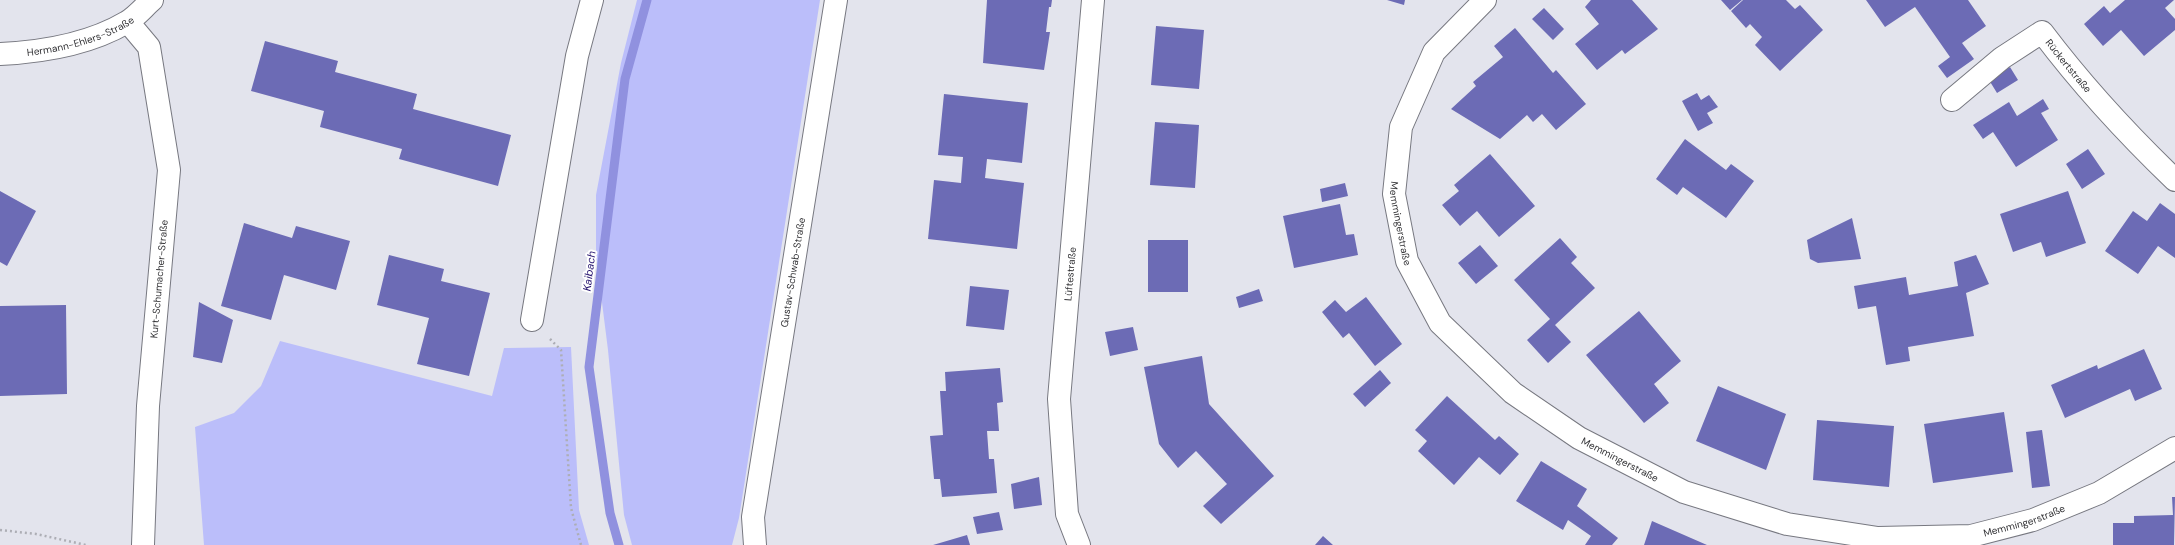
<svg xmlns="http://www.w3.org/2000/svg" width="2175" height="545" viewBox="0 0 2175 545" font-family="'DM Sans',sans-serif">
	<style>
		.green { fill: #bbbefa }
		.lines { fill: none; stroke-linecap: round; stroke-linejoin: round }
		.stream { stroke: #9091df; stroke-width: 9 }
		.building { fill: #6c6bb5 }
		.minor-casing { stroke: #777880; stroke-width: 24 }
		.path { stroke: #adaeb5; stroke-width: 2.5; stroke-dasharray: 2 3; stroke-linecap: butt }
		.minor { stroke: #fff; stroke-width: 22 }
		.labels { text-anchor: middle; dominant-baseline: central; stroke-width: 4; stroke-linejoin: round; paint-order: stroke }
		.street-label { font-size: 10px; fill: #343437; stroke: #fff }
		.water-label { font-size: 11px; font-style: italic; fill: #281670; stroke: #fff }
	</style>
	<rect width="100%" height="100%" fill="#e3e4ed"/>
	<path class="green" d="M637 0H820L739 518 732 545H632L624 515 608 350 596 255V195L621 63Z
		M280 341 492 396 504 348 571 347 579 510 589 545H204L195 427 234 413 261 386Z"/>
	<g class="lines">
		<path class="stream" d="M619 545 610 513 589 367 625 79 647 0"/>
	</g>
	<path class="building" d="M987 0H1052L1051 7H1049L1046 32H1050L1044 70 983 63Z
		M1387 0H1405L1404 5Z
		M1591 0H1632L1658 29 1625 54 1622 50 1597 70 1575 44 1599 24 1585 7Z
		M1721 0H1742L1730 10Z
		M1743 0H1786L1795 9 1800 5 1823 30 1780 71 1755 45 1762 37 1750 24 1746 28 1731 11Z
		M1866 0H1968L1986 26 1962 43 1974 59 1947 78 1938 66 1950 57 1915 7 1885 27Z
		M2125 0H2174L2165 8 2175 19V30L2144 56 2121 30 2103 46 2084 24 2104 6 2110 13Z
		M1544 8 1564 29 1553 40 1532 19Z
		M1156 26 1204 30 1199 89 1151 85Z
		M1515 28 1553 73 1556 70 1586 104 1556 130 1542 114 1533 122 1527 115 1500 139 1451 109 1476 86 1473 82 1503 57 1494 46Z
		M265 41 338 61 335 72 417 94 413 109 511 135 498 186 399 159 402 149 320 127 324 111 251 91Z
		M2010 67 2018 80 1997 93 1989 80Z
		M1697 93 1701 100 1709 95 1718 107 1707 113 1713 123 1698 131 1682 101Z
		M944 94 1028 103 1022 163 987 159 985 178 1024 183 1017 249 928 239 934 180 961 183 963 157 938 155Z
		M2043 99 2049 109 2041 113 2058 140 2016 167 1993 132 1983 139 1973 125 2009 102 2017 116Z
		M1155 122 1199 125 1195 188 1150 185Z
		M1685 139 1726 170 1731 164 1754 181 1726 218 1683 187 1677 195 1656 179Z
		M2088 149 2105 174 2082 189 2066 164Z
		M1490 154 1535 206 1499 237 1477 211 1460 226 1442 205 1459 191 1454 185Z
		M1345 183 1348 196 1322 202 1320 189Z
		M0 191 36 211 7 266 0 262Z
		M2068 191 2086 243 2046 257 2041 242 2013 252 2000 214Z
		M2160 203 2175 214V258L2158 246 2138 274 2105 251 2133 211 2147 221Z
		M1340 204 1346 235 1354 234 1358 255 1294 268 1283 216Z
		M1852 218 1861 259 1818 263 1810 259 1807 240Z
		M244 223 292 238 296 226 350 241 336 290 284 275 271 320 221 306Z
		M1560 238 1577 257 1571 263 1595 288 1555 325 1571 342 1548 363 1527 340 1550 319 1514 280Z
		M1148 240H1188V292H1148Z
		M1480 245 1498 266 1476 284 1458 263Z
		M389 255 444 269 441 281 490 293 469 376 417 364 429 318 377 305Z
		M1976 255 1989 284 1966 293 1974 336 1908 347 1910 361 1886 365 1876 306 1858 309 1854 286 1906 277 1909 295 1958 286 1954 262Z
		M970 286 1009 290 1004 330 966 326Z
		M1259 289 1263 301 1239 308 1236 297Z
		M1366 297 1402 344 1375 366 1349 333 1343 338 1322 312 1335 300 1346 312Z
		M199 302 233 320 222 363 193 357Z
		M66 305 67 394 0 396V306Z
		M1639 311 1681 361 1654 384 1669 403 1644 423 1586 355Z
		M1133 327 1138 350 1110 356 1105 332Z
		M2144 349 2162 389 2135 401 2130 389 2065 418 2051 385 2097 365 2098 369Z
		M1202 356 1209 404 1274 476 1221 524 1203 506 1227 484 1196 451 1178 468 1159 444 1144 367Z
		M1000 368 1003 402 997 403 999 431H987L989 459H994L997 493 942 497 940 479H934L930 436 943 435 940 391H946L945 372Z
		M1380 370 1391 383 1365 407 1353 394Z
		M1718 386 1786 414 1766 470 1696 441Z
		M1447 396 1495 440 1499 436 1519 454 1500 475 1479 457 1454 485 1418 451 1427 441 1415 430Z
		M2004 412 2013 472 1933 483 1924 424Z
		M1817 420 1894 426 1889 487 1813 480Z
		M2042 430 2050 486 2032 488 2026 432Z
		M1541 461 1587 489 1577 506 1618 538 1612 545H1585L1591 536 1568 520 1563 530 1516 501Z
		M1039 477 1042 505 1014 509 1011 484Z
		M2172 497H2175L2174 545H2113V523H2134V516L2173 515Z
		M999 512 1003 530 977 534 973 517Z
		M1652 521 1707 545H1644Z
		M967 535 970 545H933Z
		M1323 536 1333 545H1315Z"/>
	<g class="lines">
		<g class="minor-casing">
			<g id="minor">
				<path id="s1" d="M1485 0 1434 52 1401 127 1394 194 1407 261 1440 323 1513 393 1579 438 1684 492 1787 524 1878 538 1971 536 2033 520 2099 493 2175 448"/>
				<path d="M128 22 149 47 169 170 148 406 143 545"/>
				<path id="s2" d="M0 54C42 52 90 44 127 22 136 17 144 7 152 0"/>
				<path id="s3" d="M1952 100 2002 58 2042 32C2082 85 2127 134 2175 180"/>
				<path d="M532 320 577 56 592 0"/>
				<path id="s4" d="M755 545 753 517 836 0"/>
				<path id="s5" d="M1079 545 1067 514 1059 399 1093 0"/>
			</g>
		</g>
		<path class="path" d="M550 339 561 350 571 508 581 545
			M0 530 36 534 86 545"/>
		<use href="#minor" class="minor"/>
	</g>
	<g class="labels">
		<g class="street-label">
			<text stroke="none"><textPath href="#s2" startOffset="83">Hermann-Ehlers-Straße</textPath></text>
			<text stroke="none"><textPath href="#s3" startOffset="156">Rückertstraße</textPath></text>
			<text stroke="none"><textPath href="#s1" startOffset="252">Memmingerstraße</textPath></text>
			<text stroke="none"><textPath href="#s4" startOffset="276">Gustav-Schwab-Straße</textPath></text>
			<text stroke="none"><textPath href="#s5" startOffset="274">Lüftestraße</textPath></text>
			<text transform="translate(159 279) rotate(-85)">Kurt-Schumacher-Straße</text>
			<text stroke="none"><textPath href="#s1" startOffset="588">Memmingerstraße</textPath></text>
			<text stroke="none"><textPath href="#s1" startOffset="1008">Memmingerstraße</textPath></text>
		</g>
		<g class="water-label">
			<text transform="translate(589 271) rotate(-83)">Kaibach</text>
		</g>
	</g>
</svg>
